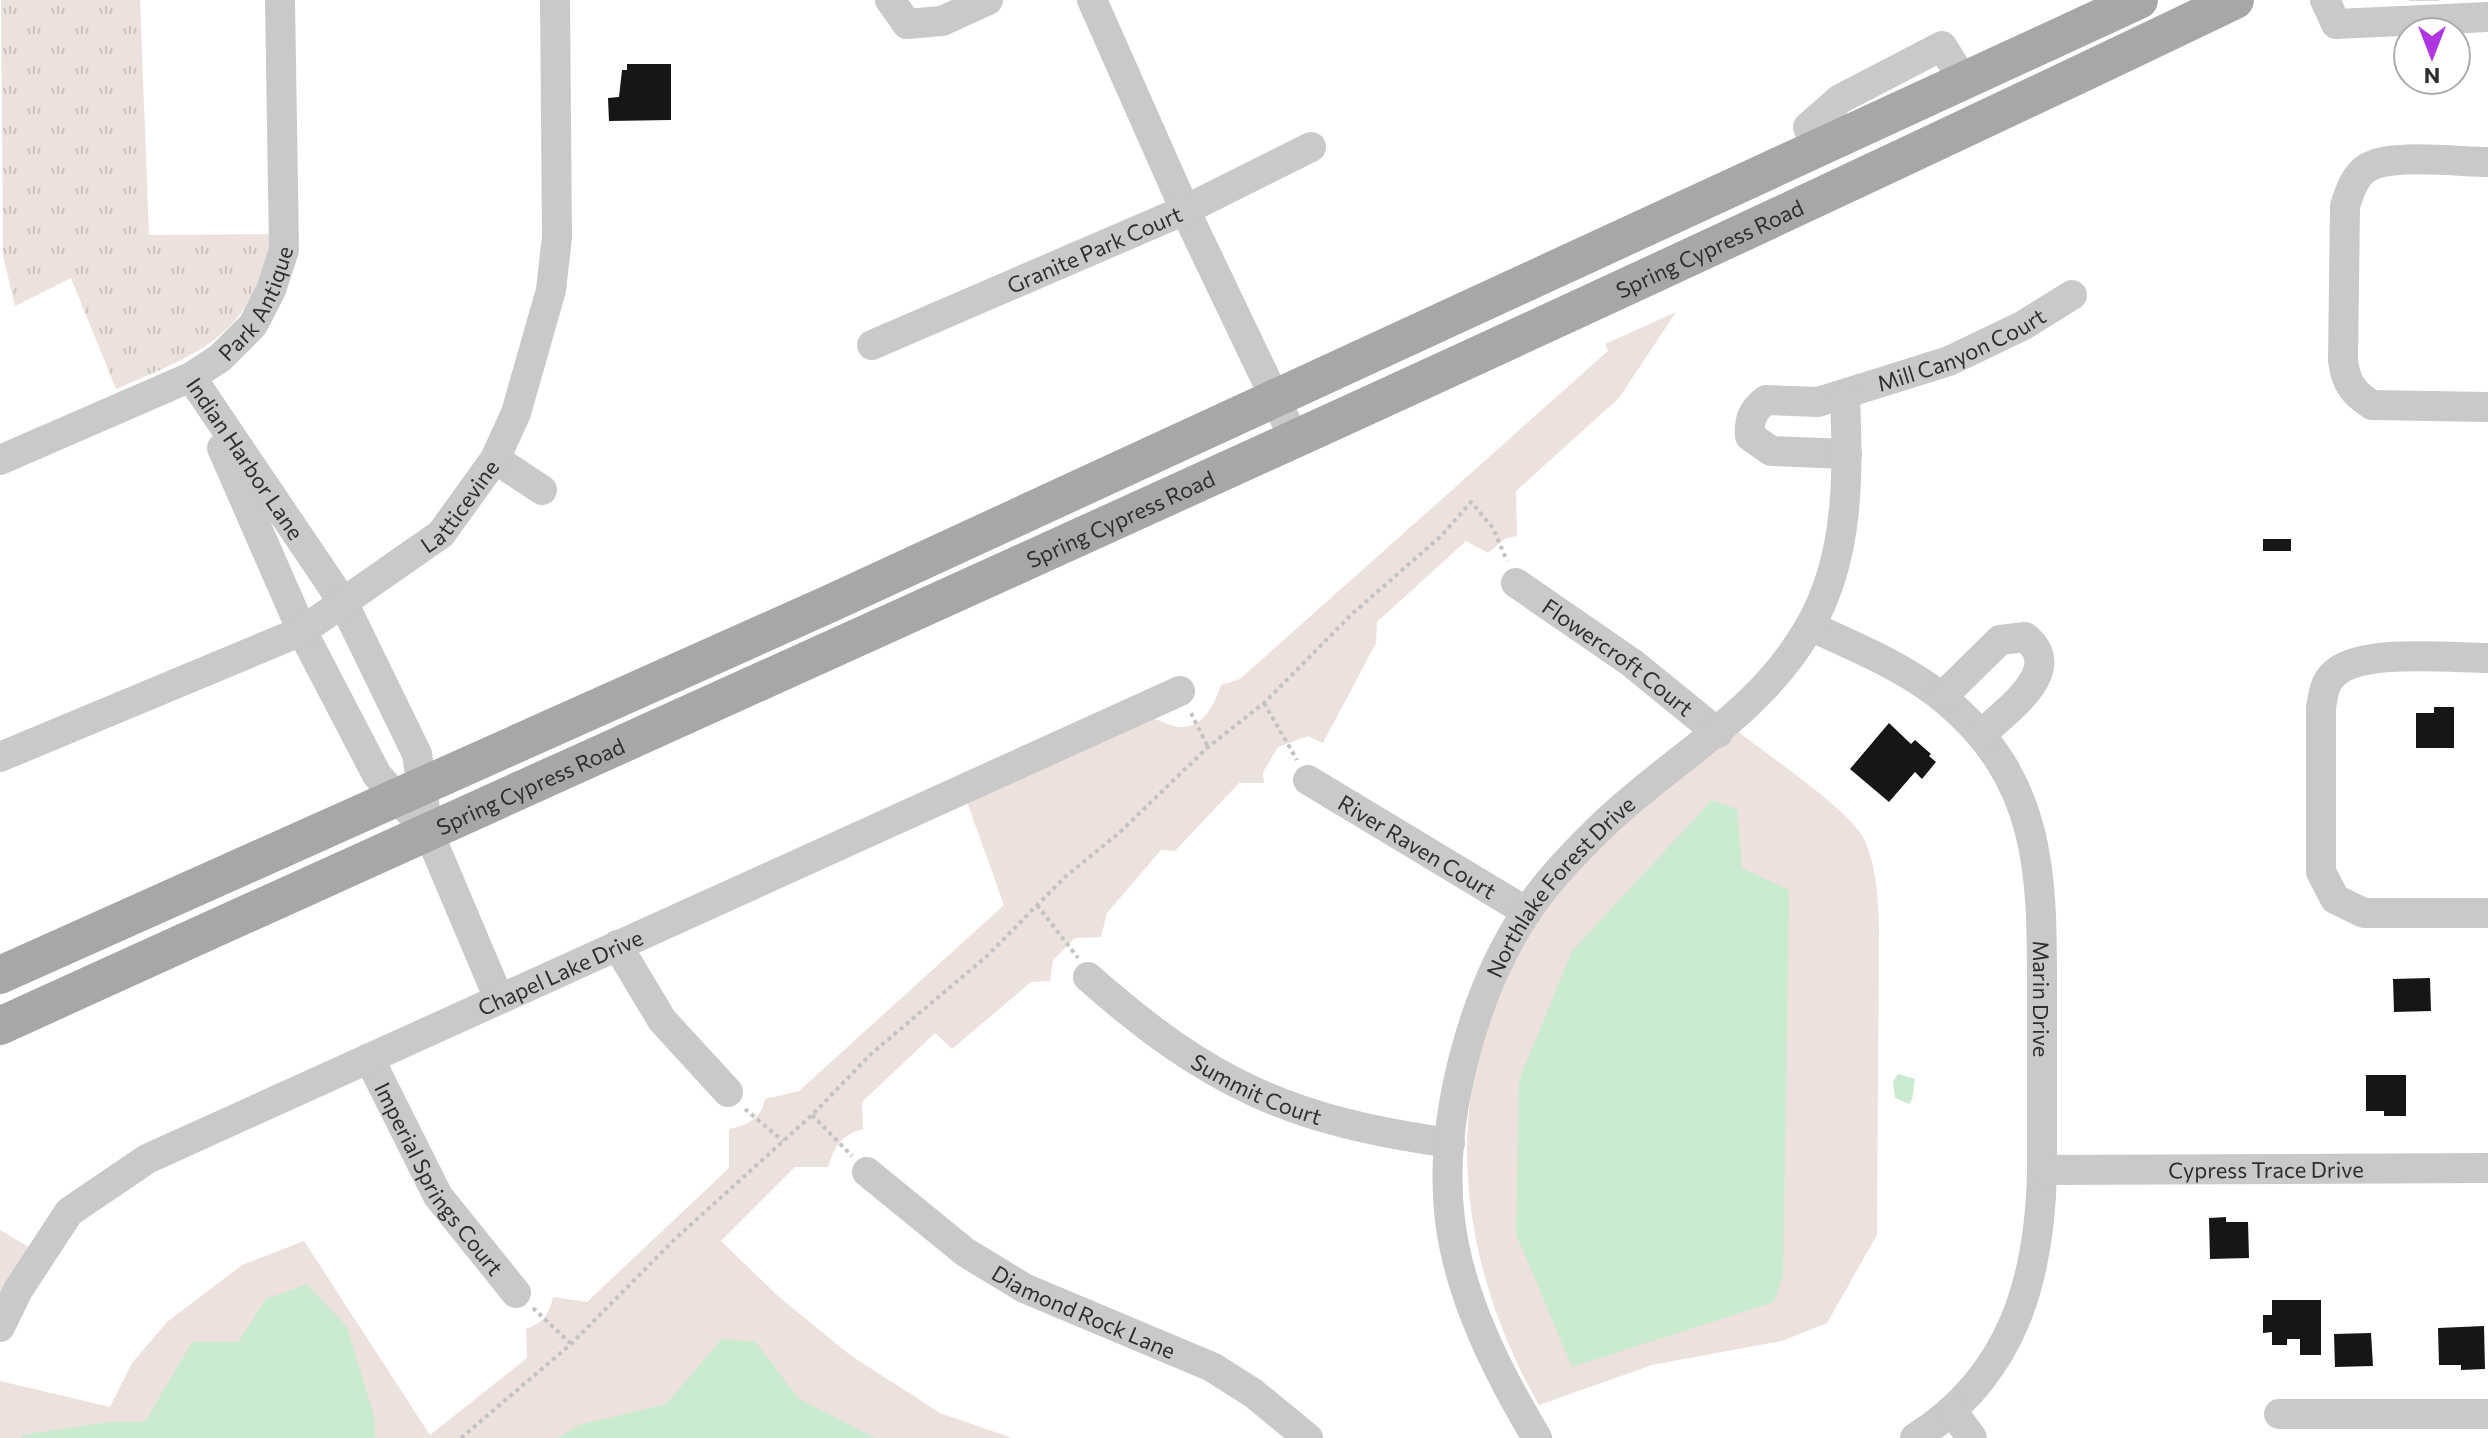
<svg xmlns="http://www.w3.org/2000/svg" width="2488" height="1438" viewBox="0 0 2488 1438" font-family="Commissioner,sans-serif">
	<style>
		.grass { fill: #ece1dd }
		.park { fill: url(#park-tufts) }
		.water { fill: #caebd0 }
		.building { fill: #161616 }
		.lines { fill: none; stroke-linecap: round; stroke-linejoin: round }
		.minor-tunnel { stroke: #d5d5d5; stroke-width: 30; stroke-dasharray: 30 15; stroke-linecap: butt }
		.path { stroke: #c3c3c3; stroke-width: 4; stroke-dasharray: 4 4; stroke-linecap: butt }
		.minor { stroke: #c9c9c9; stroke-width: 30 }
		.major { stroke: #a7a7a7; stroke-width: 38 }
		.labels { text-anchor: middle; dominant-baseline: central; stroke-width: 8; stroke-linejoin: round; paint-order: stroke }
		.street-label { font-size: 22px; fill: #2f2f2f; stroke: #fff }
	</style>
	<defs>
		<pattern id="park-tufts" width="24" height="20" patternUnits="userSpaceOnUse" patternTransform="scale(2)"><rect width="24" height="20" fill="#ece1dd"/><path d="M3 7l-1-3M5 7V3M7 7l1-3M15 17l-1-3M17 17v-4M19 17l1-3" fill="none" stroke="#cbc1be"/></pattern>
	</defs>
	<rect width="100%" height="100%" fill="#fff"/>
	<path class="grass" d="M1676 312 1619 398 1516 491 1517 536 1506 538 1488 553 1466 541 1377 622 1376 643 1323 743 1308 736 1278 747 1263 772 1264 783H1239L1175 851 1161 850 1107 913 1101 937 1075 938 1053 960 1050 981 1031 982 952 1049 935 1033 862 1102 863 1129C841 1135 835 1146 828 1167H795L721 1241 778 1296 850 1355 940 1413 1012 1438H0V1381L110 1407 132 1363 167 1322 242 1265 304 1241 430 1435 527 1358 526 1329C543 1323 549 1315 553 1297L587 1302 729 1168V1129C747 1126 761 1119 765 1099L799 1091 1004 905 966 799 1149 717C1158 719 1165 724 1173 726 1201 733 1214 706 1221 685L1240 679 1608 351 1605 344Z
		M1737 731C1764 752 1852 812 1864 839 1877 868 1878 898 1879 929L1877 1235 1827 1323 1782 1341 1652 1365 1539 1405C1439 1230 1436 1025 1577 870 1625 817 1684 777 1737 731Z
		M0 1230 29 1247 0 1293Z"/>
	<path class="park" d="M1 0H140L149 235 273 234C250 337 206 350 116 389L71 278 15 306 3 256Z"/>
	<path class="water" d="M1712 800 1737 809 1742 868 1789 890 1783 1277 1774 1302 1572 1367 1516 1234 1519 1080 1572 951Z
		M1898 1074 1915 1079 1912 1100 1909 1104 1895 1098 1893 1081Z
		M307 1284 347 1327 375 1419V1438H21L22 1435 109 1422H145L192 1342H238L266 1299Z
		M722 1339 756 1342 798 1398 875 1438H558L579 1425 666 1404Z"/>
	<path class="building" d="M627 64H671V120L609 121 608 98 619 97 622 70H627Z
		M2263 539H2291V551H2263Z
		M2434 707H2454V748H2416V713H2434Z
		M1889 723 1911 744 1915 740 1931 754 1929 756 1936 762 1922 779 1915 772 1889 802 1850 769Z
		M2430 978 2431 1011 2394 1012 2393 979Z
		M2366 1075H2406V1116H2384V1111H2366Z
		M2226 1217V1222H2248L2249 1258 2210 1259 2209 1218Z
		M2272 1300H2321V1355H2300V1339H2287V1345H2272V1332L2263 1333V1315H2272Z
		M2484 1326 2485 1369 2461 1370V1365H2439L2438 1328Z
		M2371 1333 2373 1366 2335 1367 2334 1334Z"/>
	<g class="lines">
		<path class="minor-tunnel" d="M2424 0V1"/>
		<path class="path" d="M1264 703 1297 760
			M1191 713 1208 747
			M1037 905 1078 958
			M745 1109 783 1141
			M812 1115 852 1156
			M533 1308 570 1343
			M461 1438 571 1344 675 1239 812 1115 871 1054 987 956 1065 877 1119 833 1208 747 1264 703 1353 613 1441 536 1471 502 1493 528 1507 561"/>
		<g class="minor">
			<path d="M890 0 907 24 942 21 988 0"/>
			<path d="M1092 0 1185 210 1295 440"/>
			<path d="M2325 0 2336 24 2488 17"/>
			<path d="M1816 149 1808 127 1840 99 1942 46 1964 81"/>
			<path d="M2488 162C2460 162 2389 153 2367 168 2354 176 2349 194 2345 206L2343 361C2346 383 2353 393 2372 405L2488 407"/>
			<path id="s1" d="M872 345 1185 210 1311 147"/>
			<path id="s2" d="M191 377 343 602 417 754 428 831 499 999"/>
			<path d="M222 448 302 631 377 775 410 812"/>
			<path id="s3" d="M1847 454 1771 451 1750 436C1749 419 1752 411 1766 400L1818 402 1949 361 2022 326 2072 295"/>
			<path d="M495 459 542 490"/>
			<path id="s4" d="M0 460 191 377 220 358 253 325 271 290 284 250 280 0"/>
			<path id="s5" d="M1516 583 1632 663 1718 733"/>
			<path id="s6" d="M1810 626C1855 647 1905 667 1944 699 2045 782 2042 880 2042 999 2042 1056 2042 1113 2042 1170 2040 1279 2013 1376 1915 1438"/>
			<path d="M2488 658C2451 658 2360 648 2334 674 2324 683 2323 696 2321 708V872L2335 899 2364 913H2488"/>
			<path d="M1942 697 2000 640 2025 637C2067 670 2006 710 1981 735"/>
			<path id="s7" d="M0 757 302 631 441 534 495 459 516 413 551 290 557 237 555 0"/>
			<path id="s8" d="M1308 780 1527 912"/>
			<path d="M617 945 662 1020 728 1092"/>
			<path id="s9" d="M1088 977C1209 1084 1291 1121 1450 1143"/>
			<path id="s10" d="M369 1058 438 1196 516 1293"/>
			<path id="s11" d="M2042 1170 2488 1168"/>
			<path id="s12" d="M867 1172 965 1252 1024 1288 1212 1367 1253 1393 1308 1438"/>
			<path id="s13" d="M0 1327 18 1290 69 1212 147 1159 1180 691"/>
			<path d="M1952 1411 1972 1438"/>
			<path d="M2279 1414H2488"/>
			<path id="s14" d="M1537 1438C1498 1373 1459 1296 1450 1220 1438 1123 1472 994 1526 913 1546 882 1575 852 1602 826 1672 758 1759 716 1810 626 1850 555 1848 474 1845 396"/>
		</g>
		<g class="major">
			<path d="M0 975 829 604 2139 0"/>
			<path id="s15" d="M0 1026C746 686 1496 355 2235 0"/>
		</g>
	</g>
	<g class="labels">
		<g class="street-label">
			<text stroke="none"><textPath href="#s15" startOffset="1878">Spring Cypress Road</textPath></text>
			<text stroke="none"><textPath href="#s1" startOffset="242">Granite Park Court</textPath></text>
			<text stroke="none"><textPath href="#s4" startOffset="310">Park Antique</textPath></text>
			<text stroke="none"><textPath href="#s3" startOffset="348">Mill Canyon Court</textPath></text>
			<text stroke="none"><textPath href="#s2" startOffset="98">Indian Harbor Lane</textPath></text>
			<text stroke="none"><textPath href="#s7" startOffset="530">Latticevine</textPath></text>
			<text stroke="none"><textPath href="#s15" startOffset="1230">Spring Cypress Road</textPath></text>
			<text stroke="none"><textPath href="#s5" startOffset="126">Flowercroft Court</textPath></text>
			<text stroke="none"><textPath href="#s15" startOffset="582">Spring Cypress Road</textPath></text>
			<text stroke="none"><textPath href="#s8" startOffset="128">River Raven Court</textPath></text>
			<text stroke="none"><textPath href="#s14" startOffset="600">Northlake Forest Drive</textPath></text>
			<text stroke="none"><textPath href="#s13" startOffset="682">Chapel Lake Drive</textPath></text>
			<text stroke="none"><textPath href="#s6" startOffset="482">Marin Drive</textPath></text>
			<text stroke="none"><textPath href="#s9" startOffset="204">Summit Court</textPath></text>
			<text stroke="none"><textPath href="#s11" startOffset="224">Cypress Trace Drive</textPath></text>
			<text stroke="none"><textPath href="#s10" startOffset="140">Imperial Springs Court</textPath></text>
			<text stroke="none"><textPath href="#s12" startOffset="260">Diamond Rock Lane</textPath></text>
		</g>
	</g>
	<g transform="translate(2432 56) rotate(180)"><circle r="38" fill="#ffffff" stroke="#acacac" stroke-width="2"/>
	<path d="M0-6L14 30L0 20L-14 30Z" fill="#b036e1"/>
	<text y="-12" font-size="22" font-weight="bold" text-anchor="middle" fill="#2f2f2f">N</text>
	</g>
</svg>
